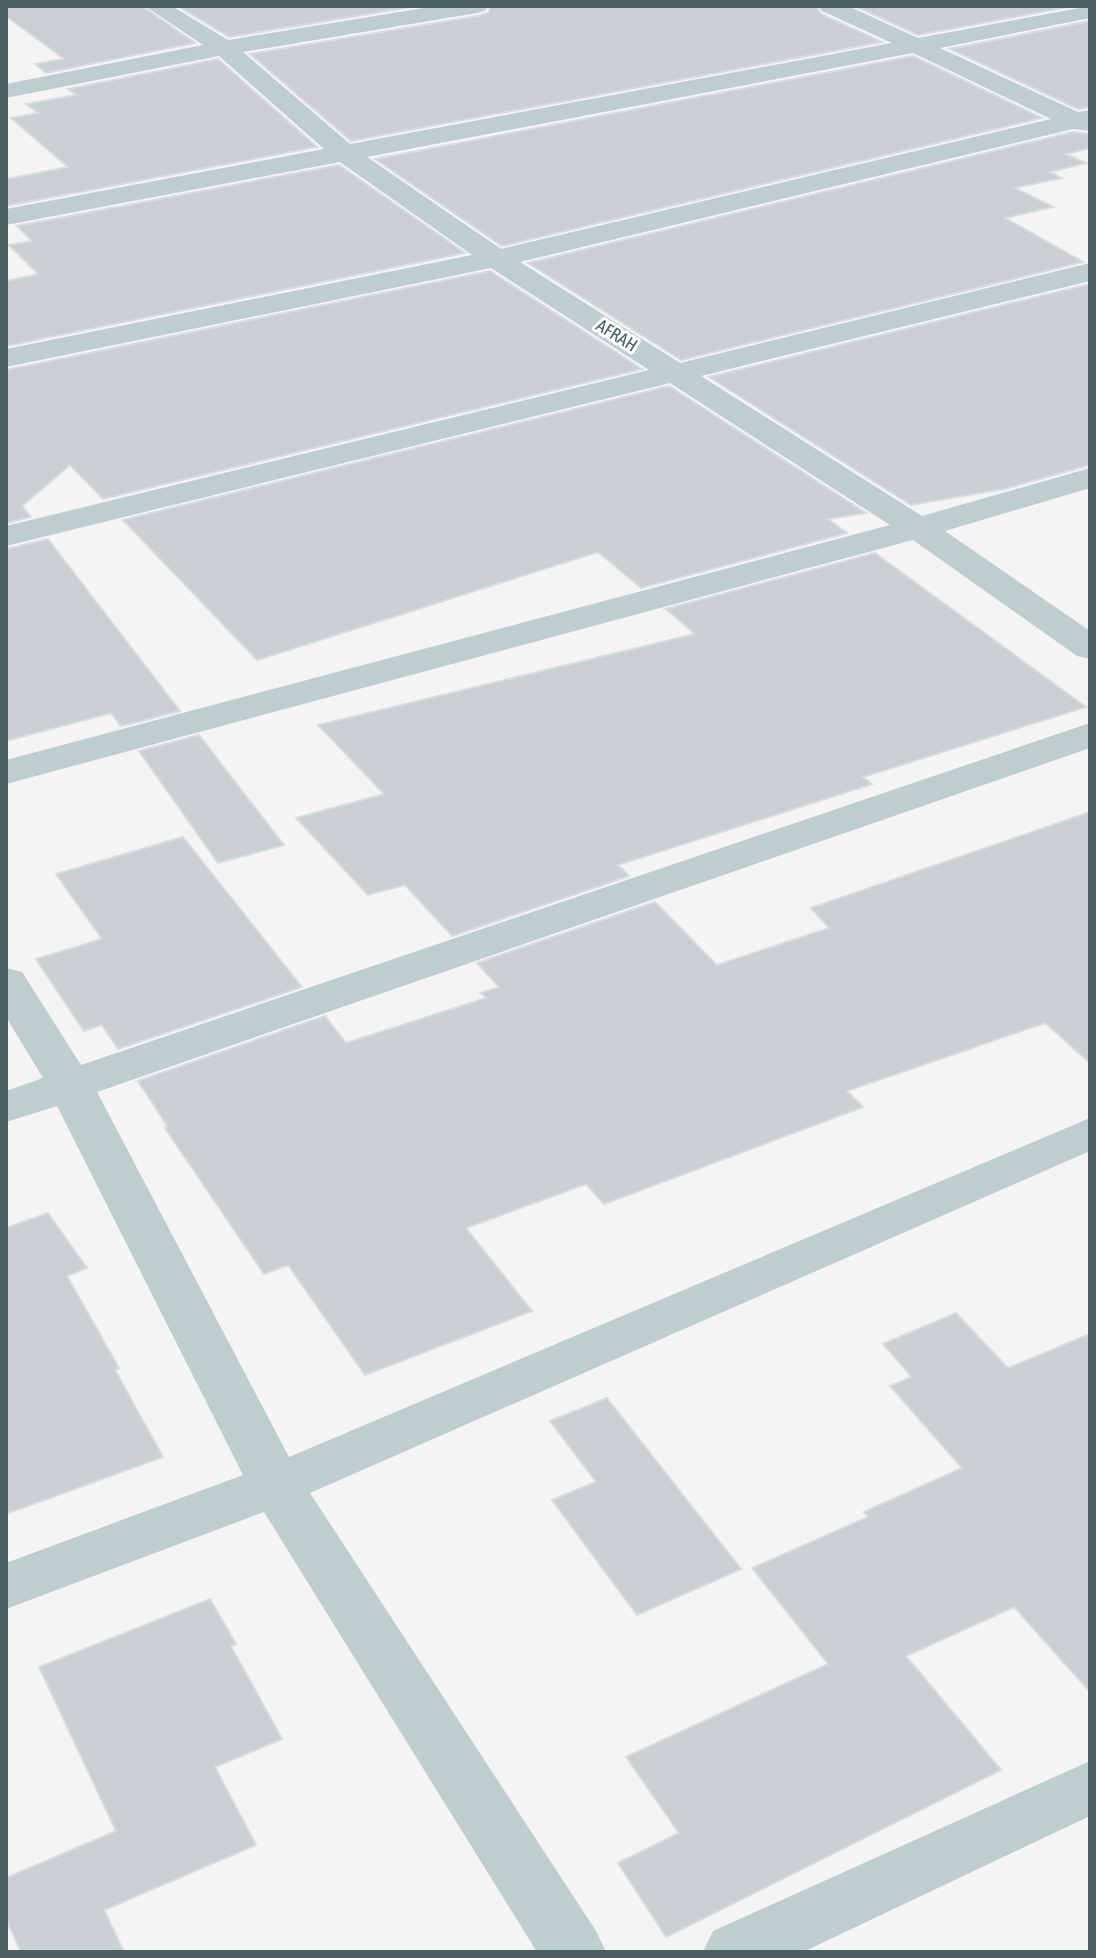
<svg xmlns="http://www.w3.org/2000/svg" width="1096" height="1958" viewBox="0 0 1096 1958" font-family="'Asap Condensed',sans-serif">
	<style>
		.building { fill: #cad0d2; stroke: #d7dcde; stroke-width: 2 }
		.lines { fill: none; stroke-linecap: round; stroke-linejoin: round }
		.minor { fill: #becece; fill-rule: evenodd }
		.labels { text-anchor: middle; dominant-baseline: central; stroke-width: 6; stroke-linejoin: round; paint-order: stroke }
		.far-street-label { font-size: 18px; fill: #4a6060; stroke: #fff }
	</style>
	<rect width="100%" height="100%" fill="#f5f3f4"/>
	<path class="building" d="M6 6H142L195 43 46 73 35 64 64 59 6 16Z
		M178 6H417L229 37Z
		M491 6H816L821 14 882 42 351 141 250 54 478 16 488 13Z
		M855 6H1074L918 35Z
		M1090 21V107L1078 109 950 49Z
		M913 56 1042 118 502 246 375 159Z
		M218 59 317 147 6 206V179L68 167 11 118 38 113 26 104 76 95 68 89Z
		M1073 132 1090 134V148L1066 154 1086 163 1050 172 1061 178 1015 188 1053 207 1005 218 1083 262 681 360 528 263Z
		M339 165 465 253 6 346V281L38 274 9 245 32 241 17 226Z
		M490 271 642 369 103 499 70 465 22 506 31 517 6 523V370Z
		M1090 284V465L1004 489 911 505 709 377Z
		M669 386 866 513 828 519 847 533 641 588 598 552 257 660 123 520Z
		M48 539 180 711 121 726 111 713 6 741V549Z
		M875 553 1086 707 863 777 872 784 618 865 629 876 452 936 405 885 368 895 296 818 384 794 318 725 695 634 666 609Z
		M199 735 284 845 218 863 139 751Z
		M1090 812V1063L1045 1023 847 1091 863 1107 604 1204 586 1184 466 1228 532 1311 365 1375 288 1265 264 1274 165 1128 168 1127 138 1081 325 1016 346 1043 486 998 481 993 499 987 477 963 655 902 717 965 829 928 811 908Z
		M183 837 302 987 118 1049 102 1025 84 1031 36 959 102 939 56 874Z
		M48 1213 87 1268 67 1276 119 1368 115 1370 163 1457 6 1514V1228Z
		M956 1313 1008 1368 1090 1334V1692L1014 1607 906 1656 1001 1770 666 1937 618 1863 679 1833 626 1757 828 1664 752 1568 868 1517 864 1512 962 1468 890 1386 912 1377 883 1344Z
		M607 1398 741 1569 637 1615 552 1500 596 1482 550 1421Z
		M210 1599 236 1644 231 1646 282 1739 215 1767 256 1845 104 1910 124 1952H21L6 1919V1878L116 1831 39 1667Z"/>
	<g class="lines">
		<path class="minor" d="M145 6H172L228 40 436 6H488L485 11 477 13 243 52 350 144 892 43 822 11 819 6H848L918 38 1090 6V18L940 48 1078 112 1090 110V131L1073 129 520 262 680 363 1090 263V281L701 376 922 516 1090 468V488L945 531 1090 631V659L1077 656 913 540 6 784V760L890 525 670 383 6 546V526L649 370 491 268 6 367V349L472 255 340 162 6 225V209L324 149 219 56 6 98V84L203 45ZM913 53 1051 119 501 249 367 157Z
			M1090 723V748L97 1092 289 1457 1090 1118V1151L310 1493 596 1931 606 1952H537L264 1512 6 1609V1563L243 1475 57 1106 6 1122V1091L43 1078 6 1017V968L22 972 81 1065Z
			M1090 1761V1816L803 1952H703L713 1931Z"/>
	</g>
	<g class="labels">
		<g class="far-street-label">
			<text transform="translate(617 335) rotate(32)">AFRAH</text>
		</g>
	</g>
	<rect width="1096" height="1958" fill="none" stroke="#4a6060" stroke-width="16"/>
</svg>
